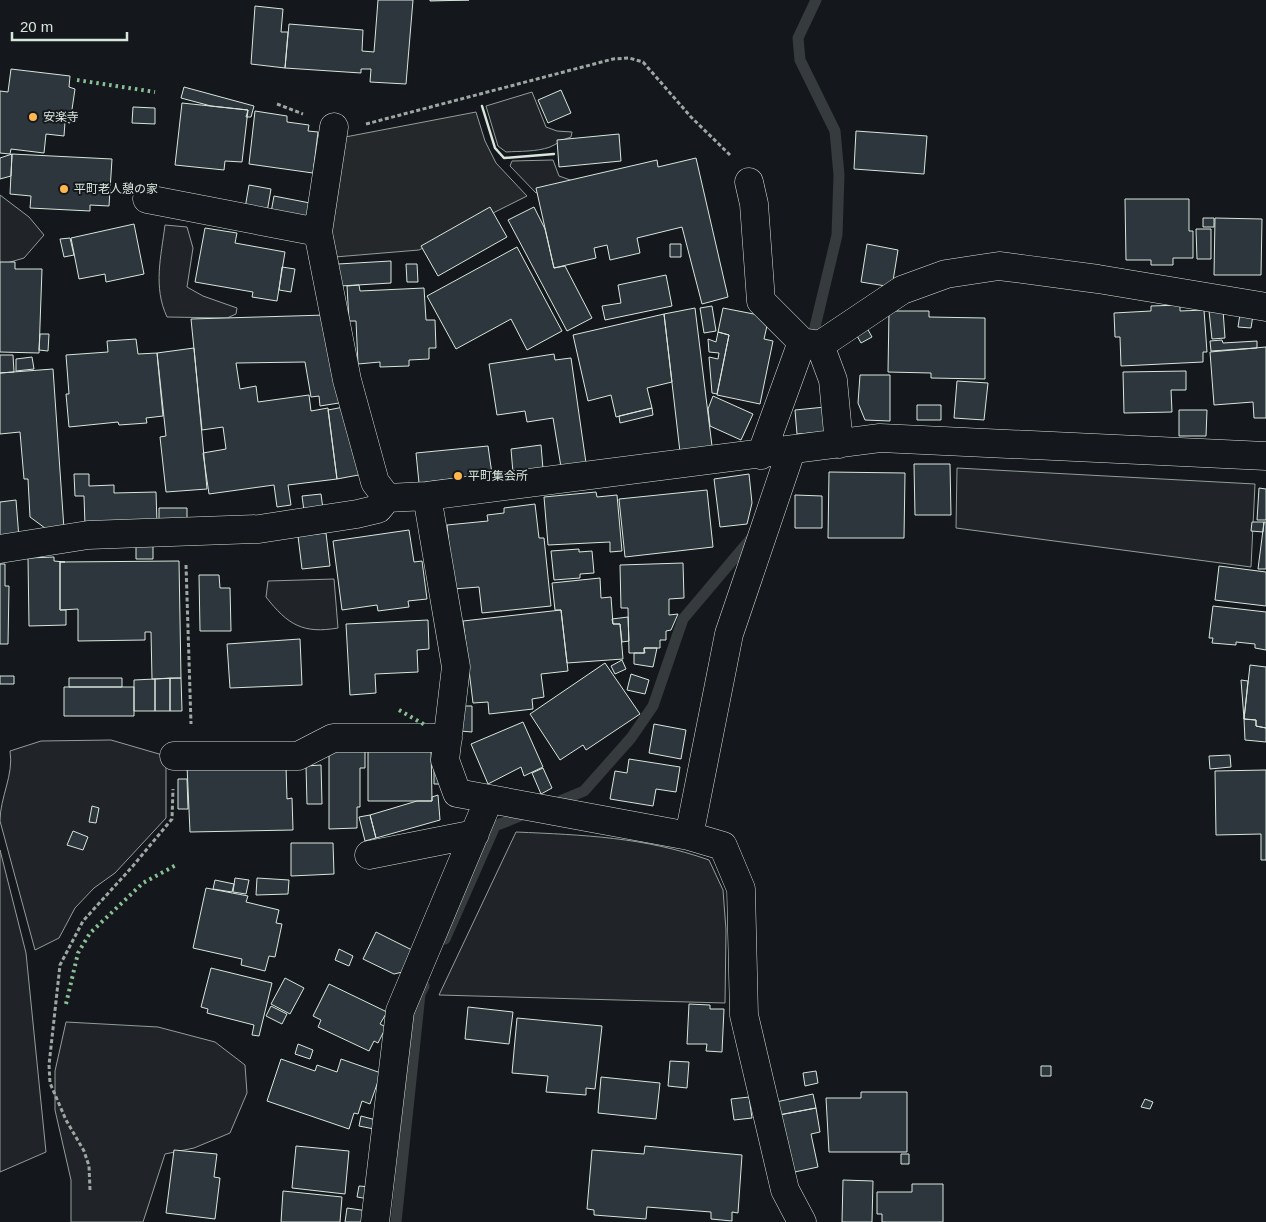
<svg xmlns="http://www.w3.org/2000/svg" width="1266" height="1222" viewBox="0 0 1266 1222" font-family="Helvetica,'Noto Sans JP',sans-serif">
	<style>
		.green { fill: #202428; stroke: #939e99 }
		.parking { fill: #24282b; stroke: #939e99 }
		.lines { fill: none; stroke-linecap: round; stroke-linejoin: round }
		.stream { stroke: #363b3e; stroke-width: 11 }
		.building { fill: #2c363c; stroke: #d8e6dc }
		.minor-casing { stroke: #d8e6dc; stroke-width: 29 }
		.path { stroke: #9da8a2; stroke-width: 3; stroke-dasharray: 4 2.5; stroke-linecap: butt }
		.minor { stroke: #14181c; stroke-width: 28 }
		.hedge { stroke: #8ac095; stroke-width: 4; stroke-dasharray: 2.5 4; stroke-linecap: butt }
		.wall { stroke: #d8e6dc; stroke-width: 2.5 }
		.poi-dot { fill: #ffb74d; stroke: #14181c; stroke-width: 2 }
		.labels { text-anchor: middle; dominant-baseline: central; stroke-width: 4; stroke-linejoin: round; paint-order: stroke }
		.poi-label { font-size: 12px; fill: #d8e6dc; stroke: #14181c; text-anchor: start }
	</style>
	<rect width="100%" height="100%" fill="#14181c"/>
	<path class="green" d="M532 92 546 127 557 131 572 132 571 137C563 139 557 144 550 147 536 152 520 151 506 152L498 146 486 106Z
		M553 160 559 176 573 181 571 184 536 193 510 166 512 161Z
		M0 195 29 217 44 235 24 258 0 265Z
		M165 225 187 227 193 248 187 287 203 296 237 308 236 314 227 318 167 317C153 287 161 257 165 225Z
		M957 468 1255 484 1251 567 956 528Z
		M334 579 338 628C303 634 288 625 266 597L268 581Z
		M111 740 166 756V818L115 873 94 888 75 908 59 938 35 950 0 821C0 797 14 775 10 751L41 741Z
		M516 832C584 835 644 837 709 860L723 890 726 930 725 1003 439 995Z
		M0 850 26 953 46 1152 0 1172Z
		M66 1022 158 1027 215 1042 245 1065 247 1093 230 1133 194 1148 165 1154 143 1222H71V1180L55 1110V1071Z"/>
	<path class="parking" d="M476 112 485 141 496 163 527 196 419 250 335 257 327 234 340 138Z"/>
	<g class="lines">
		<path class="stream" d="M814 331 837 235 839 175 835 131 800 60 798 38 816 0
			M550 805 584 791 631 738 653 706 683 619 754 535
			M445 939 495 826 530 812
			M396 1222 420 994 424 986"/>
	</g>
	<path class="building" d="M378 0H413L406 84 370 82 371 69H361V73L285 68 289 24 363 30 362 51 374 52Z
		M430 0H469L430 1Z
		M255 6 283 9 281 32H288L285 68 251 64Z
		M11 69 70 76 69 87 75 89 70 123 65 122 64 136 46 134 44 153 11 149 10 154 0 153V91L8 92Z
		M184 87 254 106 251 117H246L248 110 211 106 181 98Z
		M561 90 571 113 548 123 538 100Z
		M182 103 248 110 242 162 225 161 224 170 175 165Z
		M133 107 155 108V124L132 123Z
		M255 111 287 116V122L309 125 308 131 318 132 313 173 249 164Z
		M856 131 927 136 924 174 854 169Z
		M619 134 621 161 559 167 557 140Z
		M12 154 11 176 0 179V158Z
		M12 154 112 159 109 206 90 205V211L30 208 31 196 10 194Z
		M696 158 728 297 702 304 682 227 637 238 640 253 610 260 607 245 594 248 596 258 554 268 536 188 657 160 658 167Z
		M249 185 271 189 266 218 244 214Z
		M274 196 310 203 306 224 270 218Z
		M1125 199H1189V231H1193V258H1173V265H1151V260H1126Z
		M490 207 507 237 438 276 421 246Z
		M534 207 545 229 554 268 565 266 592 318 567 331 508 220Z
		M1203 218H1214V227H1203Z
		M1215 218 1262 219 1261 275H1214Z
		M134 224 144 274 106 282 105 274 79 279 71 238Z
		M205 228 237 233 235 243 285 252 277 301 252 297 253 292 195 282Z
		M1196 229H1211V259H1197Z
		M70 238 74 255 64 257 60 239Z
		M670 244H681V257H670Z
		M867 244 898 250 892 287 861 282Z
		M517 247 562 331 527 350 511 319 456 349 427 296Z
		M391 261V283L340 286 338 264Z
		M0 262H15V269H42L39 353 0 352Z
		M406 264H417L418 282H407Z
		M282 267 295 269 291 292 279 290Z
		M666 275 672 306 605 320 602 306 621 303 618 285Z
		M359 285 360 291 424 288 426 320H435L436 348H429V359L409 360V366L380 367V362L358 364 356 321H349L347 286Z
		M1180 305V311L1204 310 1207 352H1203V362L1121 366 1120 337H1115L1114 313 1151 311V306Z
		M712 306 716 331 704 333 700 308Z
		M695 308 712 446 680 452 664 314Z
		M723 308 769 317 764 339 773 341 760 404 717 395 729 335 718 332Z
		M1223 310 1225 338 1212 339 1209 311Z
		M889 311H929V317L985 318V379L931 378V373L888 372Z
		M664 314 672 382 647 388 652 408 616 417 611 395 588 401 573 335Z
		M1240 314 1253 315 1251 328 1238 327Z
		M326 315 339 403 320 406 319 396 311 397 305 362 236 363 240 389 256 386 258 402 309 395 311 411 328 408 337 479 288 485 291 505 277 507 274 485 209 494 203 453 226 449 223 427 202 430 191 319Z
		M867 328 872 337 861 343 856 334Z
		M718 332 729 335 717 394 712 393 709 357 718 359 719 353 709 352 708 339 716 342Z
		M40 334H49L48 351 39 350Z
		M136 339 138 354 157 353 163 416 146 418 147 423 119 425 118 422 69 427 66 394H69L66 355 108 352 107 341Z
		M1222 340 1223 343 1257 341V348L1211 351 1210 341Z
		M1266 347V418H1254L1253 402 1214 405 1210 352Z
		M194 348 207 489 166 492 160 437 166 436 157 353Z
		M554 354 555 360 571 358 586 463 561 467 553 418 527 422 525 411 497 415 489 364Z
		M0 355H13L14 372 0 373Z
		M32 357 34 369 16 371V359Z
		M53 369 64 529 49 531 30 517 28 479H24L20 432 0 434V373Z
		M1186 371V390H1171L1172 412 1124 413 1123 372Z
		M860 375H890V421L865 420 858 403Z
		M957 381 988 383 984 420 954 418Z
		M713 396 753 414 741 440 710 426 708 409Z
		M917 405H941V420H917Z
		M349 406 364 474 337 479 328 410Z
		M825 407 827 432 797 434 795 410Z
		M652 408 653 415 620 423 619 416Z
		M1179 410H1207L1206 436H1179Z
		M541 445 543 469 513 473 511 449Z
		M488 446 492 474 419 483 416 453Z
		M914 464H950L951 515H915Z
		M829 472 905 473 904 538H828Z
		M74 474H89V486L114 485V493L156 492 157 524 85 525 84 496H75Z
		M749 474 752 503 747 524 720 527 714 479Z
		M1259 488 1266 489V520H1257Z
		M707 490 713 547 625 557 619 499Z
		M596 492 597 497 617 495 622 551 610 552V542L548 545 544 497Z
		M321 494 323 509 304 511 302 496Z
		M795 495 822 496V528H795Z
		M16 500 19 538 0 539V502Z
		M535 504 539 538H544L551 606 482 613 479 587 453 589 447 525 488 521 487 515 504 513V508Z
		M159 508H187V520H159Z
		M1252 522H1264L1263 532 1251 531Z
		M1264 522H1266V569H1258Z
		M409 530 414 562 422 561 427 599 408 601 409 607 378 611 377 605 342 610 333 541Z
		M326 533 330 566 302 569 298 536Z
		M136 544H153V559H136Z
		M579 549V552L592 551 594 573 580 574V578L554 580 551 551Z
		M54 557V561L65 562H60V610H66V625L29 626 28 558Z
		M179 561 181 678 152 679 151 632H145V640L78 641V609L60 610V562Z
		M683 563 684 598 669 599V615L678 614 671 630 666 631V640H660V648H644V653H629L628 608H621L620 565Z
		M0 564H5V586H9L8 644H0Z
		M1219 566 1266 572V606L1215 600Z
		M199 575H219L220 588H230L231 631H200Z
		M600 578 601 598 611 597 613 624H620L623 659 567 663 561 610H555L552 583Z
		M1213 606 1266 612V650L1255 648V644L1236 642V645L1212 643 1213 638H1209Z
		M561 610 568 671 541 674 544 697 532 699 533 709 489 714 488 702 473 703 463 621Z
		M628 617 629 641 622 642 620 624H613L612 619Z
		M428 620 429 649 417 650 418 672 375 674 376 693 350 695 346 624Z
		M300 639 302 685 230 688 227 644Z
		M644 648H657L653 667 634 664V653H645Z
		M622 660 626 669 615 674 611 666Z
		M605 663 640 714 586 750 583 745 560 760 530 714Z
		M1250 665 1266 667V728L1256 726V720L1244 719Z
		M631 674 649 680 645 694 627 690Z
		M0 676H14V684H0Z
		M69 678H122V687H69Z
		M170 678V711H155V679Z
		M170 678H181L182 711H170Z
		M155 679V711H134V680Z
		M1241 680 1248 681 1244 719Z
		M64 687H134V716H64Z
		M460 706H472V732L460 731Z
		M1244 719 1256 720V726L1266 728V742L1245 740Z
		M523 722 543 767 524 776 521 767 488 784 471 744Z
		M654 724 686 730 681 759 649 753Z
		M368 745H431L432 801H368Z
		M329 746H365V768H360V807H357V828L329 829Z
		M1230 755 1231 767 1210 769 1209 756Z
		M629 759 680 767 676 792 656 789 653 806 610 799 615 771 627 773Z
		M321 765 322 804H307L306 766Z
		M187 766 286 767 287 799 292 798 293 830 190 832Z
		M543 768 552 788 541 794 532 773Z
		M434 770H441V784H434Z
		M1266 770V860H1261V834L1216 835 1215 771Z
		M178 779H187L188 809H178Z
		M438 795 440 820 376 838 370 815 417 801H432V797Z
		M92 806 99 808 96 823 89 822Z
		M370 815 376 838 365 841 359 817Z
		M73 831 88 837 83 850 67 845Z
		M291 843H333L334 874 291 876Z
		M235 878 249 880 246 894 233 892Z
		M257 878 289 880 288 894 256 895Z
		M215 880 234 884 232 892 213 889Z
		M206 888 248 896 246 902 279 910 276 923 282 924 275 957 269 956 265 971 241 965 242 959 193 948Z
		M376 932 416 952 407 971 394 974 363 959Z
		M339 949 353 956 349 966 335 960Z
		M211 968 272 983 259 1036 252 1035 254 1025 207 1013 208 1009 201 1007Z
		M285 978 304 988 290 1014 271 1004Z
		M329 984 387 1012 380 1024 386 1027 378 1043 374 1041 369 1051 318 1027 321 1020 313 1016Z
		M689 1004 710 1005V1009H724L722 1052 706 1051 707 1044H687Z
		M271 1006 287 1014 282 1024 266 1016Z
		M468 1007 513 1012 509 1044 465 1039Z
		M517 1018 602 1026 595 1089 586 1088V1095L546 1092 548 1076 512 1073Z
		M298 1044 313 1050 310 1059 295 1054Z
		M281 1059 315 1071 317 1065 337 1072 341 1059 381 1073 370 1104 362 1101 358 1114 354 1113 349 1129 267 1101Z
		M670 1061 689 1062 687 1088 668 1086Z
		M1041 1066H1051V1076H1041Z
		M816 1071 818 1083 805 1086 803 1073Z
		M601 1077 660 1083 656 1119 598 1113Z
		M861 1092H907V1152H829L826 1098H861Z
		M813 1094 816 1108 779 1115 776 1102Z
		M749 1097 752 1118 734 1120 731 1099Z
		M1145 1099 1153 1102 1150 1109 1141 1107Z
		M816 1108 820 1132 811 1134 818 1167 790 1173 779 1115Z
		M361 1116 376 1120 374 1129 359 1126Z
		M296 1146 349 1151 345 1194 292 1188Z
		M645 1146 742 1155 738 1213 732 1212V1221L711 1219V1212L647 1207 646 1219 594 1215V1210L587 1209 592 1150 644 1154Z
		M174 1150 217 1154 214 1177 220 1178 215 1219 166 1213Z
		M901 1154H909V1164H901Z
		M843 1180 873 1181 872 1222H842Z
		M912 1184H943V1222H882V1214H877V1192H912Z
		M359 1186 371 1187 369 1199 357 1197Z
		M283 1191 342 1197 340 1222H281Z
		M347 1208 368 1211 366 1222H345Z"/>
	<g class="lines">
		<g class="minor-casing">
			<path id="minor" d="M334 127 318 232 347 380 375 482 387 498 427 496 880 438 1266 456
				M749 182 754 204 761 301 802 342 820 345 902 290 946 274 999 266 1098 279 1266 307
				M147 199 318 232
				M820 345 833 380 839 444
				M761 455 802 342
				M427 496 456 667 445 760 457 793 689 836 723 846 741 889 744 1015 785 1190 802 1222
				M0 549 88 535 259 529 357 514 378 509 387 498
				M174 756H298L333 738H448
				M689 836 729 634 791 451
				M369 855 475 834
				M375 1222 400 1011 489 799"/>
		</g>
		<path class="path" d="M277 104 303 114
			M366 124 613 59 629 58 643 62 691 117 730 155
			M186 565 191 724
			M90 1190 89 1166 84 1151 66 1120 50 1083 49 1065 60 965 83 921 132 867 172 819 173 789"/>
		<use href="#minor" class="minor"/>
		<path class="hedge" d="M77 80 155 92
			M399 710 427 726
			M66 1004 78 953 90 933 143 883 178 864"/>
		<path class="wall" d="M482 106 495 148 504 158 554 154"/>
	</g>
	<g class="poi-dot">
		<circle cx="33" cy="117" r="5"/>
		<circle cx="64" cy="189" r="5"/>
		<circle cx="458" cy="476" r="5"/>
	</g>
	<g class="labels">
		<g class="poi-label">
			<text x="43" y="117">安楽寺</text>
			<text x="74" y="189">平町老人憩の家</text>
			<text x="468" y="476">平町集会所</text>
		</g>
	</g>
	<path d="M12 32v8h115v-8" fill="none" stroke="#d8e6dc" stroke-width="2.5"/>
	<text x="20" y="32" font-size="15" fill="#d8e6dc" stroke="#14181c" stroke-width="4" paint-order="stroke">20 m</text>
</svg>
